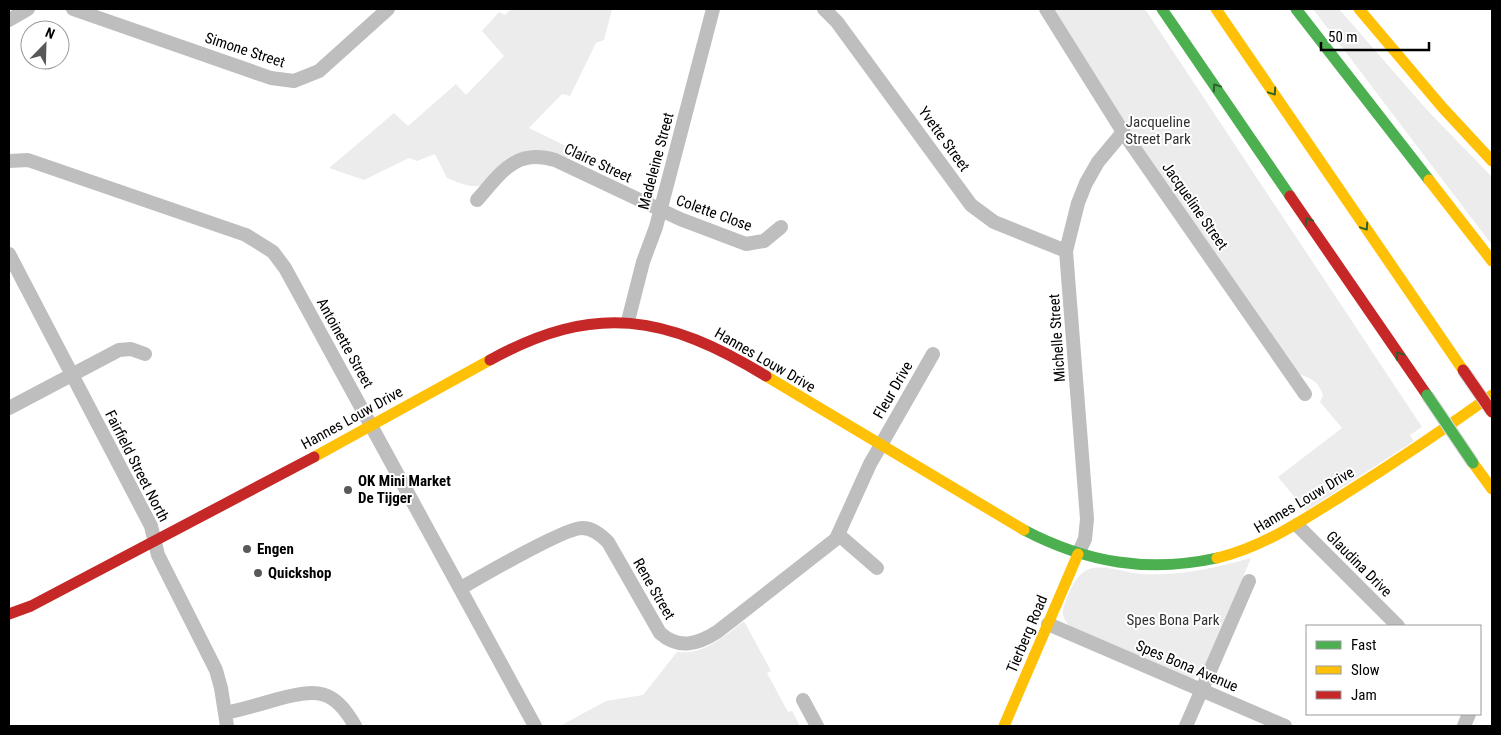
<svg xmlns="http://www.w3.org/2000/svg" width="1501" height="735" viewBox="0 0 1501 735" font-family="'Roboto Condensed',sans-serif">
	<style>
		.green { fill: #ececec }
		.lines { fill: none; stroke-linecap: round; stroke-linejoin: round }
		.street { stroke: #bebebe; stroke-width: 14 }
		.fast { stroke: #4caf50; stroke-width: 11 }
		.slow { stroke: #ffc107; stroke-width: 11 }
		.jam { stroke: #c62828; stroke-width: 11 }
		.fast-bridge-casing { stroke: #dbdbdb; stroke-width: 13; stroke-linecap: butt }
		.jam-bridge-casing { stroke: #dbdbdb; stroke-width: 13; stroke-linecap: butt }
		.fast-bridge { stroke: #4caf50; stroke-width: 11 }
		.jam-bridge { stroke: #c62828; stroke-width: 11 }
		.oneway { stroke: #2a602c }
		.poi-dot { fill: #595959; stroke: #fff; stroke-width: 2 }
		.labels { text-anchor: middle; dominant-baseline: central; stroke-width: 4; stroke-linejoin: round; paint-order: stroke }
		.street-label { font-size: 15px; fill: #000; stroke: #fff }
		.park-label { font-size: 15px; fill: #333; stroke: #fff }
		.poi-label { font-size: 15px; font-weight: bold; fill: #000; stroke: #fff; text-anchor: start }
	</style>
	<rect width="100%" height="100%" fill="#fff"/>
	<path class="green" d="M511 9H612L604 40 596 43 570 96 562 94 529 128 572 149 567 159C546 150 520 145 502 163 497 169 491 180 484 184 472 190 458 182 447 178L435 154 417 161 409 158 364 180 329 168 394 113 408 126 456 84 466 95 504 56 482 31 499 12 505 15Z
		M1053 9H1145L1422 427 1410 435 1414 441 1306 511 1278 477 1342 428 1320 402 1323 395C1318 381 1312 379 1299 374L1125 124Z
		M1313 9H1339L1428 111 1492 177V245Z
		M1251 558 1203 672 1194 679 1071 627C1066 623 1062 616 1063 610 1066 597 1076 573 1089 569 1105 564 1126 573 1142 574 1180 576 1216 568 1251 558Z
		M744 621 771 671 767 673 788 712 792 711 800 726H560L606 701 643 695 677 652C705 655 723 637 744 621Z"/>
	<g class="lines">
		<path class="street" d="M73 9 271 78 294 81 319 71 388 9
			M824 9 837 22 971 205 994 222 1066 251
			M1046 9 1123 132 1305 394
			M9 20 28 9
			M9 161 28 160 246 235 273 252 285 268 535 726
			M477 200C501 173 515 148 555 160L680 219 746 244 764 241 781 227
			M9 254 151 526 158 555 216 670 221 688 227 726
			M628 321 643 262 656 227 713 9
			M9 408 119 350 131 349 145 354
			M1297 525 1398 626
			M839 535 877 568
			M1078 554 1085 539 1087 519 1066 251 1078 203 1086 183 1098 162 1123 132
			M461 588C482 576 564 528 582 528 593 528 601 535 608 542L660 633C679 650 698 644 717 632L836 539 870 464 933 354
			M1048 624 1285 726
			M803 700 817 726
			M226 713C244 709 261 704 278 699 317 689 334 688 355 726
			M1186 726 1249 581
			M1464 726 1469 714"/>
		<path class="fast" d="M1162 9 1290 196
			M1296 9 1429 180
			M1024 530C1087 563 1148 573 1217 558"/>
		<path class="slow" d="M1216 9 1463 370
			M1359 9 1442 107 1492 161
			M1429 180 1492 261
			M766 376 1024 530
			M314 457 490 360
			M1473 463 1492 489
			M1217 558C1263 547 1303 520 1343 495 1394 463 1443 430 1492 395
			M1004 726 1078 554"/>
		<path class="jam" d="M1290 196 1427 395
			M490 360C595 302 666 315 766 376
			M9 614 31 606 314 457"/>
		<g class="fast-bridge-casing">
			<path id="fast-bridge" d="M1427 395 1473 463"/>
		</g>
		<g class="jam-bridge-casing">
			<path id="jam-bridge" d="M1463 370 1492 412"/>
		</g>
		<use href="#fast-bridge" class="fast-bridge"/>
		<use href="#jam-bridge" class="jam-bridge"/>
	</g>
	<defs><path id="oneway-chevron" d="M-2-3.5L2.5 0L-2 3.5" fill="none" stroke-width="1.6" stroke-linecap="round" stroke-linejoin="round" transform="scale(1.25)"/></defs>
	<g class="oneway">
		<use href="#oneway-chevron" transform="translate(1216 87) rotate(-124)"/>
		<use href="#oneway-chevron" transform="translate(1273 92) rotate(56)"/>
		<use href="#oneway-chevron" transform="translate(1308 221) rotate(-124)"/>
		<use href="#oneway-chevron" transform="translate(1365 227) rotate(56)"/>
		<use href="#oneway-chevron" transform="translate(1399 355) rotate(-124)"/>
	</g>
	<g class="poi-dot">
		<circle cx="348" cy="490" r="5"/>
		<circle cx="247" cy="549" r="5"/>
		<circle cx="258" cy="573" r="5"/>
	</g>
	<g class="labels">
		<g class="street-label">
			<text transform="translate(245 50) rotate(18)">Simone Street</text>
			<text transform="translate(944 139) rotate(54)">Yvette Street</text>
			<text transform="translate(656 161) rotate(-75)">Madeleine Street</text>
			<text transform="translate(598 163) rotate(25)">Claire Street</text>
			<text transform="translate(1195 206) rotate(55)">Jacqueline Street</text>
			<text transform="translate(714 213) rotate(20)">Colette Close</text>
			<text transform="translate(1057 338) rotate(-94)">Michelle Street</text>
			<text transform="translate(345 343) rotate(61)">Antoinette Street</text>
			<text transform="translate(765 360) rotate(30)">Hannes Louw Drive</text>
			<text transform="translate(893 390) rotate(-60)">Fleur Drive</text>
			<text transform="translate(352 418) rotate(-29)">Hannes Louw Drive</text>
			<text transform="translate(137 466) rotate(63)">Fairfield Street North</text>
			<text transform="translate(1304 500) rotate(-31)">Hannes Louw Drive</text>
			<text transform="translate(1359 564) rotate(45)">Glaudina Drive</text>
			<text transform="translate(654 589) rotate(60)">Rene Street</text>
			<text transform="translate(1027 634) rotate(-67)">Tierberg Road</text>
			<text transform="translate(1187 666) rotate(23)">Spes Bona Avenue</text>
		</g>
		<g class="park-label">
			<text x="1158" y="122">Jacqueline<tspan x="1158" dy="17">Street Park</tspan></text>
			<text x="1173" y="620">Spes Bona Park</text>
		</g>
		<g class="poi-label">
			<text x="358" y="481">OK Mini Market<tspan x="358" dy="17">De Tijger</tspan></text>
			<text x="257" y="549">Engen</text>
			<text x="268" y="573">Quickshop</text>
		</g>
	</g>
	<rect width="1501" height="735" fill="none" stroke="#000000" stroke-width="20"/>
	<rect x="1306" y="625" width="175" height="90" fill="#ffffff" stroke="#999999"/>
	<rect x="1316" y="641" width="25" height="8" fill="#4caf50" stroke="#999999"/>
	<text x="1351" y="650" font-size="15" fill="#000000">Fast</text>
	<rect x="1316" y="666" width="25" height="8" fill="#ffc107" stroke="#999999"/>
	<text x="1351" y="675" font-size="15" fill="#000000">Slow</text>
	<rect x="1316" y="691" width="25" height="8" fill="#c62828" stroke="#999999"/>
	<text x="1351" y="700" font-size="15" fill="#000000">Jam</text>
	<g transform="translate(45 45) rotate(23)"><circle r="24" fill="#ffffff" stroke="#999999"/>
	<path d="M0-4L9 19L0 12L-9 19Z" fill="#595959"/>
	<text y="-8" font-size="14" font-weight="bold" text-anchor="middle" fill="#000000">N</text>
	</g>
	<path d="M1321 42v8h108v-8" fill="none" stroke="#000000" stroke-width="2.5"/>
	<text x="1328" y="42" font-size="15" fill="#000000" stroke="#ffffff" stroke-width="4" paint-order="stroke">50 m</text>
</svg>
